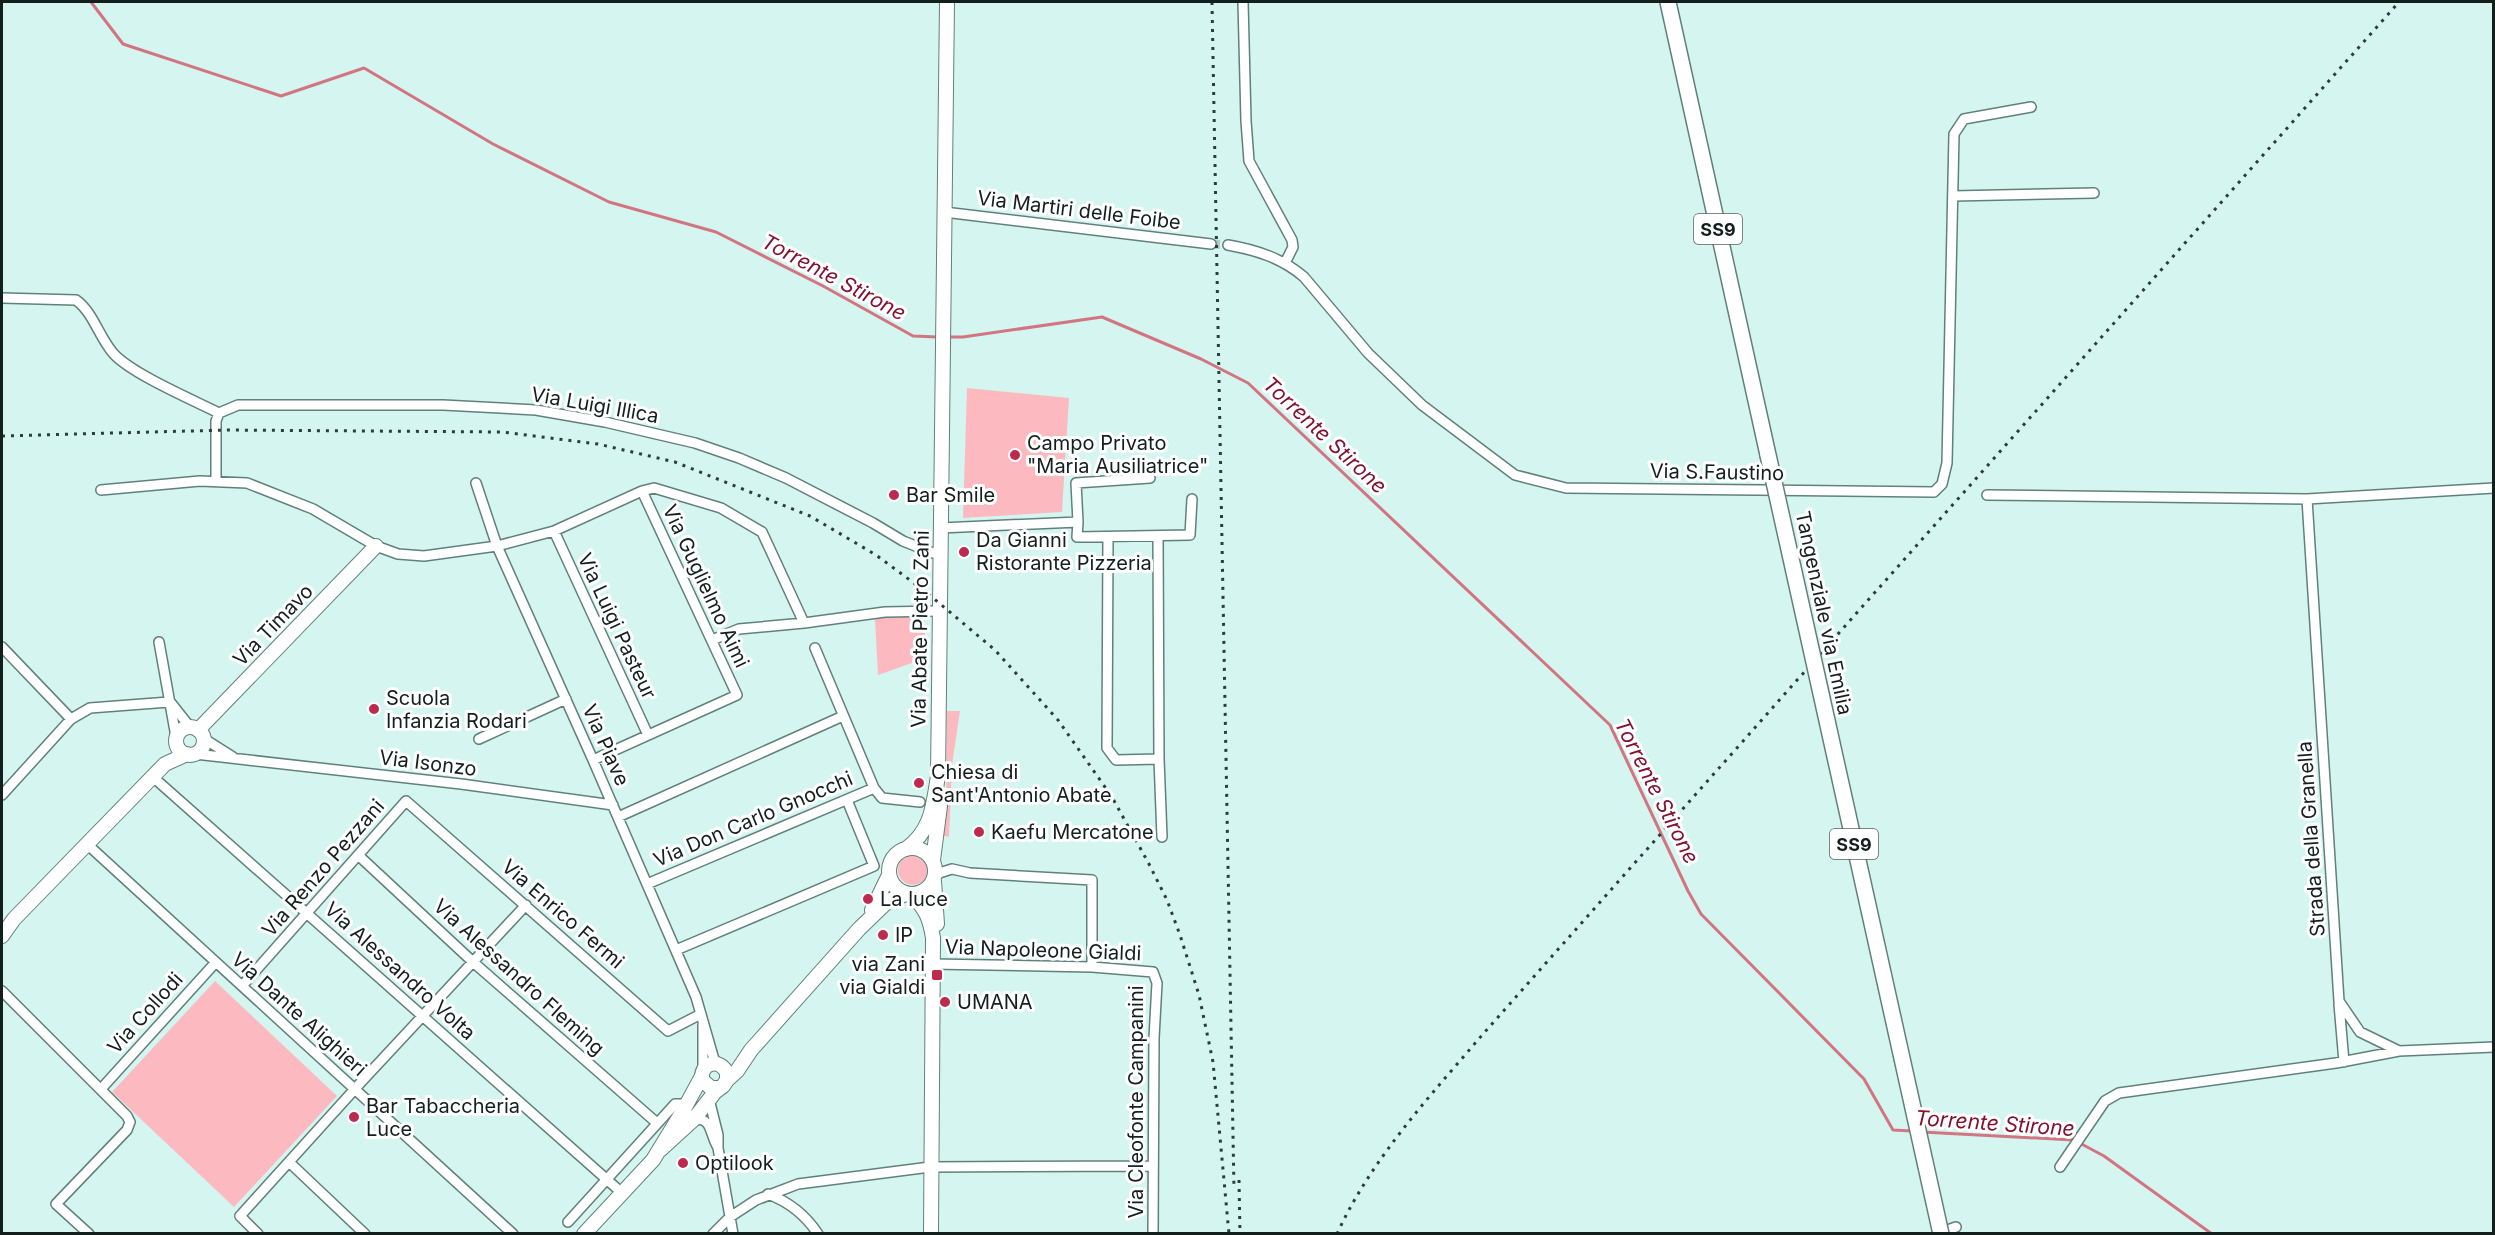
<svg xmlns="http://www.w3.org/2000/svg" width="2495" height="1235" viewBox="0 0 2495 1235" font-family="Inter,sans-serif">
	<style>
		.green { fill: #fcbac0 }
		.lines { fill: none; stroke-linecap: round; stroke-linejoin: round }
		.stream { stroke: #d27581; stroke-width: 3 }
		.street-tunnel { stroke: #aecbc6; stroke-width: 9; stroke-dasharray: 9 4.5; stroke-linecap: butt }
		.street-casing { stroke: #62807b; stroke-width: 12 }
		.secondary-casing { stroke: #62807b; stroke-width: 16 }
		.primary-casing { stroke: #62807b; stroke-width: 18 }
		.street { stroke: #fff; stroke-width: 9 }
		.secondary { stroke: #fff; stroke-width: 14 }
		.primary { stroke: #fff; stroke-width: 15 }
		.rail { stroke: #2d3c3a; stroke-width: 3; stroke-dasharray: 3 6; stroke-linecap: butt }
		.primary-bridge-casing { stroke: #62807b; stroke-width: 18; stroke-linecap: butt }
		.primary-bridge { stroke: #fff; stroke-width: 15 }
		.poi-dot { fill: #bc2b4e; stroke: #fff; stroke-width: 2 }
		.labels { text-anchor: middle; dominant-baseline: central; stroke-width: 6; stroke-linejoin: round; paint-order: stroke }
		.shield { fill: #fff; stroke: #5a6261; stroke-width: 1.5 }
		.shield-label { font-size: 18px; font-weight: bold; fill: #131f1d }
		.street-label { font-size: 20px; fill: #131f1d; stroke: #fff }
		.poi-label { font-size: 20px; fill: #131f1d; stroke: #fff; text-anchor: start }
		.water-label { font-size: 21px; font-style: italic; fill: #831130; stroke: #fff }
	</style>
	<rect width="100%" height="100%" fill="#d5f6f0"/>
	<path class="green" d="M967 388 1069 398 1062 512 963 518Z
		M900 615H924L926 658 878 675 875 619Z
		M947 711H960L952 765 949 837 940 835 946 811Z
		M898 870a15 15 0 1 1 30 0a15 15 0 1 1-30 0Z
		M215 981 337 1096 234 1207 112 1092Z"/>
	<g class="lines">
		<path class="stream" d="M91 2 123 44 281 96 364 68 493 144 609 202 716 232 823 286 913 336 938 337
			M948 337H963L1102 317 1201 359 1248 383 1610 725 1688 891 1701 914 1864 1079 1893 1130 1912 1131
			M1922 1132 2074 1140 2104 1156 2212 1234"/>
		<path class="street-tunnel" d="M1211 244 1228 245"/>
		<g class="street-casing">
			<path id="street" d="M1243 2 1246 121 1249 161 1292 240 1293 247 1285 263
				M1953 196 2094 193
				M944 212 1211 244
				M1228 245C1256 250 1282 258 1304 277L1368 353 1422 405 1515 475 1566 488 1934 492 1942 484 1947 463 1954 134 1964 119 2031 107
				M2 298 76 300C93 312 99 337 113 353 130 373 193 400 219 413
				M219 413 238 405H443L536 410 605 422 695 443 739 458 786 478 873 523 903 541 933 553 940 554
				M216 481V421L219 413
				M476 483 497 546 593 760 696 997 715 1063
				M101 490 200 481 247 483 313 509 376 546 398 554 424 556 497 546 554 531 642 491 654 488 721 508 762 532 804 623 885 612 939 611
				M1987 495 2307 499 2494 488
				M2307 499 2339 1001 2360 1032 2399 1051 2494 1047
				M1078 522 1076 483 1150 478
				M940 528 1078 522 1077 537 1190 535 1192 499
				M554 531 648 735
				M1108 537 1107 748 1116 760 1159 759
				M1158 537 1159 759 1162 837
				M712 640 739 629 804 623
				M159 642 176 737
				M2 647 71 719
				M815 648 874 788 882 798 920 802
				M171 703 190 727
				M203 738 233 757
				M479 739 566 699
				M195 754 461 784 613 805
				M593 760 737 695 642 491
				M153 777 622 1193
				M2 795 71 719 90 708 169 702
				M618 817 843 716
				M88 845 513 1234
				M358 855 473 962 657 1123
				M936 874 952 869 970 873 1092 880V967
				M647 884 874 788
				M676 950 874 866 847 800
				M932 964 1092 967 1153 972 1157 983 1154 1038 1153 1234
				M242 986 406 801 668 1031 701 1014
				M2 991 127 1116 130 1122 127 1130 56 1204 89 1234
				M2339 1004 2344 1062
				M703 1025V1071
				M101 1089 216 962
				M709 1099 718 1135V1148L733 1234
				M694 1119C712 1118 709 1131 717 1146
				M289 1162 365 1234
				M2060 1167 2105 1101 2119 1093 2336 1063 2399 1051
				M768 1194C789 1202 805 1214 818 1234
				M568 1222 675 1104H686
				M258 1234 240 1216 363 1080 526 905
				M713 1234 730 1217 756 1200 798 1184 930 1167 1153 1166
				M1937 1234 1956 1227"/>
		</g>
		<g class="secondary-casing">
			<path id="secondary" d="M176 741a14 14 0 1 1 28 0a14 14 0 1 1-28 0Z
				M198 730 376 546
				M889 871a23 23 0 1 1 46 0a23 23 0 1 1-46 0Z
				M906 849C932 830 933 806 938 776L947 2
				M933 860 940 806
				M934 881 937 924
				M912 895C926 909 930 919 933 938L931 1234
				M872 910 889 875
				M2 936 14 919 165 764 187 754
				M727 1080 737 1071 751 1050 859 929 888 901 906 894
				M688 1118 683 1111 702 1076
				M660 1150 694 1119 715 1092 723 1086 727 1080V1073C719 1057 700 1063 702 1080L711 1088H720
				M584 1234 653 1160 683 1111"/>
		</g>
		<g class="primary-casing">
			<path id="primary" d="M1668 2 1768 455"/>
		</g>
		<use href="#street" class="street"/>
		<use href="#secondary" class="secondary"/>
		<use href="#primary" class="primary"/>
		<path class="rail" d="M1212 2 1234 1189
			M2 436 227 430 502 432 598 444 675 462 810 516 876 555 926 592 995 650 1058 720 1112 797 1149 864 1167 900 1180 935 1199 995 1213 1062 1229 1234
			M1239 1180 1240 1234
			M1337 1234C1371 1159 1431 1095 1483 1034L2399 2"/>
		<g class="primary-bridge-casing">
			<path id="primary-bridge" d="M1768 455 1941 1234"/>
		</g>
		<use href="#primary-bridge" class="primary-bridge"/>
	</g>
	<g class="poi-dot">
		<circle cx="1015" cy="455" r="6"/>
		<circle cx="894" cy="495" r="6"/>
		<circle cx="964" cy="552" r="6"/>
		<circle cx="374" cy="709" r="6"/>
		<circle cx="919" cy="783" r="6"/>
		<circle cx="979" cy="832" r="6"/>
		<circle cx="868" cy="899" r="6"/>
		<circle cx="883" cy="935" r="6"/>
		<rect x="931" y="969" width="12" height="12" rx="3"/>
		<circle cx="945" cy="1002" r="6"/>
		<circle cx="354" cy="1117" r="6"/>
		<circle cx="683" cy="1163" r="6"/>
	</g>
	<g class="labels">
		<g class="shield">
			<rect x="1694" y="214" width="48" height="30" rx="4.5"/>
			<rect x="1830" y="829" width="48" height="30" rx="4.5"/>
		</g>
		<g class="shield-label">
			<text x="1718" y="229">SS9</text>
			<text x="1854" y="844">SS9</text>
		</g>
		<g class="street-label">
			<text transform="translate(1079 210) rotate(7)">Via Martiri delle Foibe</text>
			<text transform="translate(595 405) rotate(10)">Via Luigi Illica</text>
			<text transform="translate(1717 472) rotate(1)">Via S.Faustino</text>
			<text transform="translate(706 586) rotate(65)">Via Guglielmo Aimi</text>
			<text transform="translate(1824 613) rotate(78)">Tangenziale via Emilia</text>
			<text transform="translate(273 625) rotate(-46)">Via Timavo</text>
			<text transform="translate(617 626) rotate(65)">Via Luigi Pasteur</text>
			<text transform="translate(920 629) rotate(-89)">Via Abate Pietro Zani</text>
			<text transform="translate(606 745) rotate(66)">Via Piave</text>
			<text transform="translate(428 763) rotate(7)">Via Isonzo</text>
			<text transform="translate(753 819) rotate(-23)">Via Don Carlo Gnocchi</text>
			<text transform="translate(2311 839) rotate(-94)">Strada della Granella</text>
			<text transform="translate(323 868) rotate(-49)">Via Renzo Pezzani</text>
			<text transform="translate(563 914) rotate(41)">Via Enrico Fermi</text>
			<text transform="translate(1043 950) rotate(2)">Via Napoleone Gialdi</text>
			<text transform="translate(400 971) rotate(42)">Via Alessandro Volta</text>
			<text transform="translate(519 977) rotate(42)">Via Alessandro Fleming</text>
			<text transform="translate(145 1013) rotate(-48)">Via Collodi</text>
			<text transform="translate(299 1014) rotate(42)">Via Dante Alighieri</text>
			<text transform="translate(1136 1102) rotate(-90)">Via Cleofonte Campanini</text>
		</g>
		<g class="poi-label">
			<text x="1027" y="443">Campo Privato<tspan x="1027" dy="23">"Maria Ausiliatrice"</tspan></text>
			<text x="906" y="495">Bar Smile</text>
			<text x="976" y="540">Da Gianni<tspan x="976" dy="23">Ristorante Pizzeria</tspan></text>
			<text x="386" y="698">Scuola<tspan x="386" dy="23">Infanzia Rodari</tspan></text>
			<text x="931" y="772">Chiesa di<tspan x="931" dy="23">Sant'Antonio Abate</tspan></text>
			<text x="991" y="832">Kaefu Mercatone</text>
			<text x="880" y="899">La luce</text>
			<text x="895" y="935">IP</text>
			<text x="925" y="964" text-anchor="end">via Zani<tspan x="925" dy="23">via Gialdi</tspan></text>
			<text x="957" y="1002">UMANA</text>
			<text x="366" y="1106">Bar Tabaccheria<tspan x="366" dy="23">Luce</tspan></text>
			<text x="695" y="1163">Optilook</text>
		</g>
		<g class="water-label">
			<text transform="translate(834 277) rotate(28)">Torrente Stirone</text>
			<text transform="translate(1325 435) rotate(43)">Torrente Stirone</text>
			<text transform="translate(1657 791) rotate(63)">Torrente Stirone</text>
			<text transform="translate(1995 1123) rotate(4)">Torrente Stirone</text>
		</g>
	</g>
	<rect width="2495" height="1235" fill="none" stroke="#131f1d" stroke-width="6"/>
</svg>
